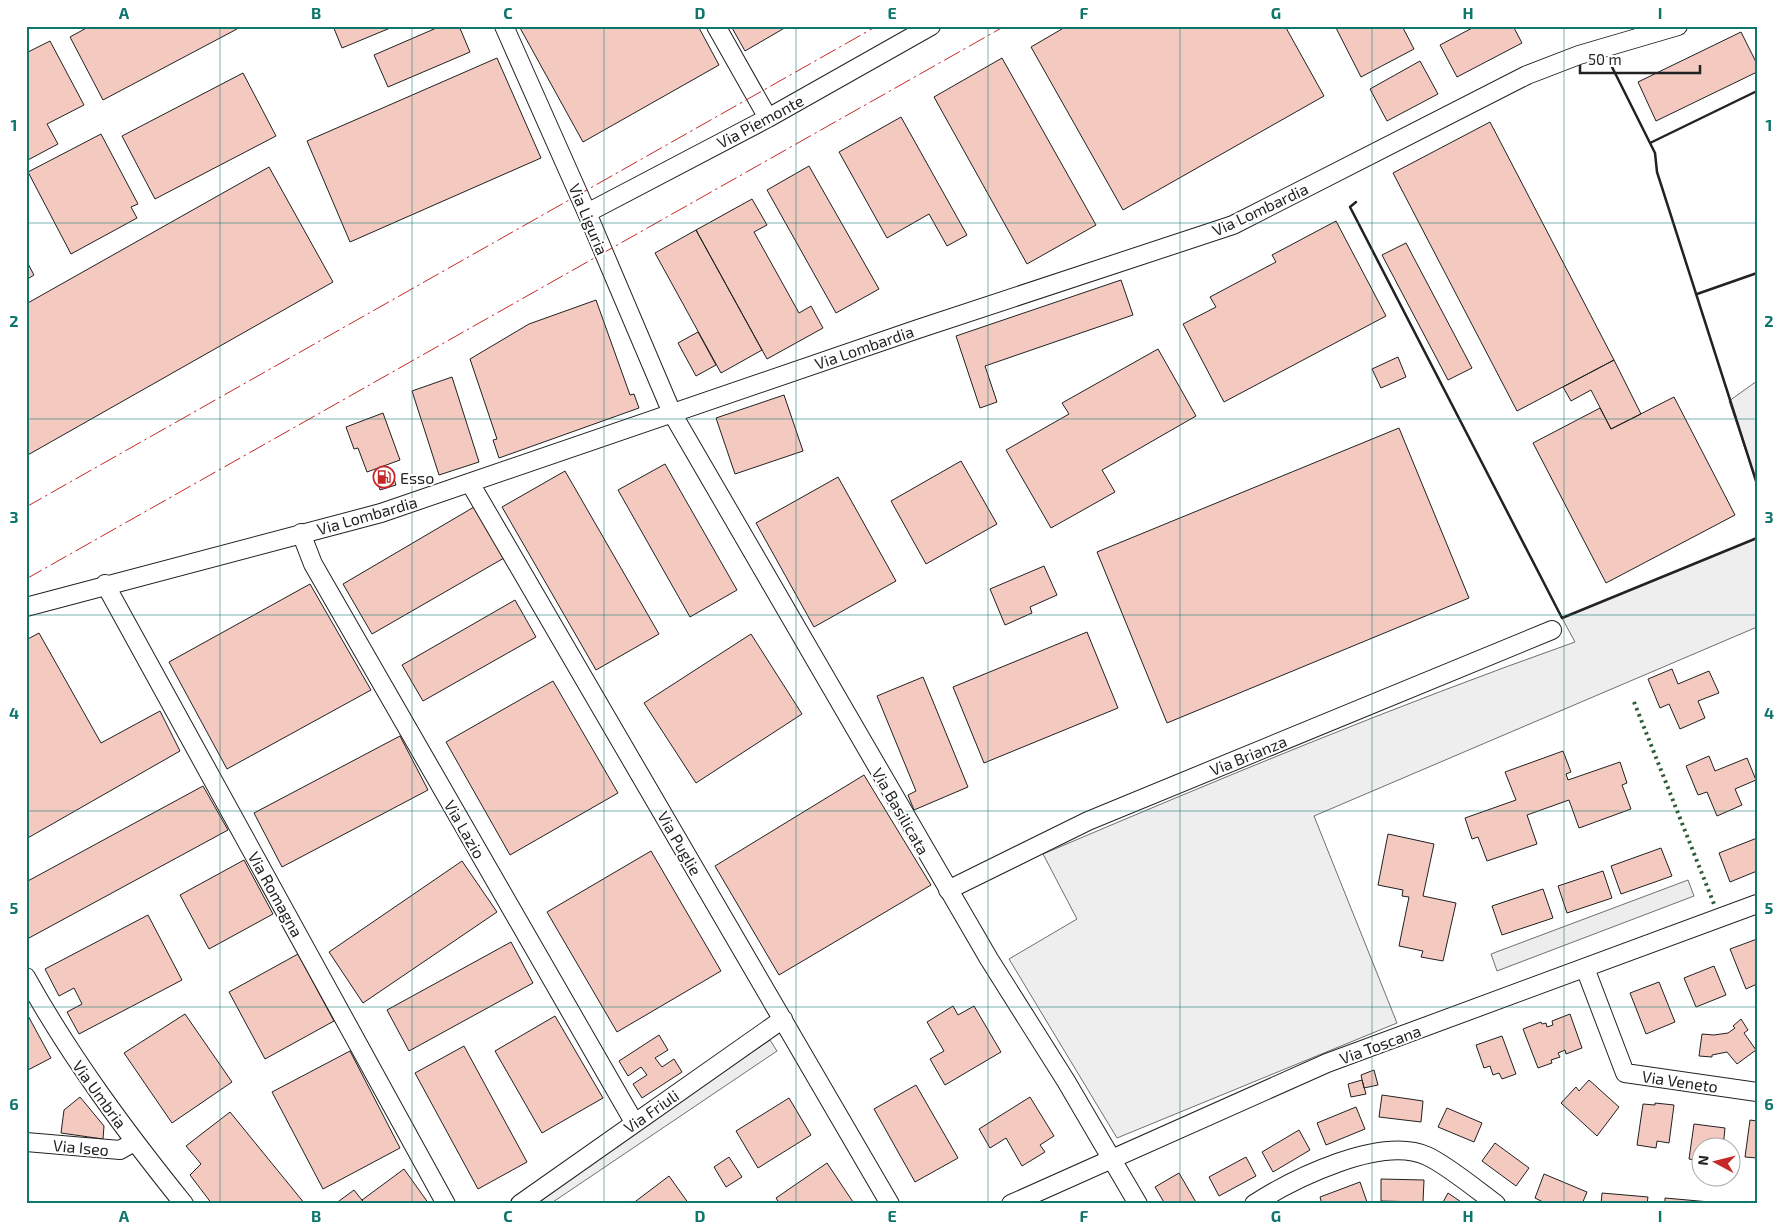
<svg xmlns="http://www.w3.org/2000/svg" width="1783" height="1230" viewBox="0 0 1783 1230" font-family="'Exo 2',sans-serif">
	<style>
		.green { fill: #eee; stroke: #6f6f6f }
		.parking { fill: #ededed; stroke: #6f6f6f }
		.building { fill: #f3c9c0; stroke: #222 }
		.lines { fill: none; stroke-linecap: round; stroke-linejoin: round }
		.minor-casing { stroke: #222; stroke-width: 20 }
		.minor { stroke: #fff; stroke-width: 18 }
		.hedge { stroke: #2f5e38; stroke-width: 4; stroke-dasharray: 2.5 4; stroke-linecap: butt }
		.wall { stroke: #222; stroke-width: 2.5 }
		.power { stroke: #c62828; stroke-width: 1; stroke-dasharray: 18 4 2.5 4; stroke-linecap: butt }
		.grid { fill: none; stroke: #0f766e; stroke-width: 1; stroke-opacity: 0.55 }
		.labels { text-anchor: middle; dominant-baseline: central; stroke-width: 4; stroke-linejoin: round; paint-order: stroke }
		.street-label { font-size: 16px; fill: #222; stroke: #fff }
		.poi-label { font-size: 16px; fill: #222; stroke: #fff; text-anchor: start }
		.neatline { fill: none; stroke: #0f766e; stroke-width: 2 }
		.grid-label { font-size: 16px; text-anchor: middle; font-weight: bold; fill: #0f766e }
	</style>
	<rect width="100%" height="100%" fill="#fff"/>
	<path class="green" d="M1757 381V484L1729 401Z
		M1757 538V627L1314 816 1397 1023 1117 1138 1009 959 1077 919 1043 854C1219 779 1394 706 1575 642L1562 618Z"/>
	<path class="parking" d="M1688 880 1694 896 1497 971 1491 954Z
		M770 1040 777 1051 550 1204H530Z"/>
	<path class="building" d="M90 26H235L237 29 103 100 70 37Z
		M333 26H395L342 48Z
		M441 26H459L470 52 388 87 374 55Z
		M519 26H698L719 65 583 142Z
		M731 26H788L745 51Z
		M1067 26H1285L1324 96 1123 210 1031 47Z
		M1335 26H1402L1414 49 1361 77Z
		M1476 26H1513L1522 43 1457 77 1440 45Z
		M1741 32 1757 64V72L1656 121 1638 82Z
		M50 41 84 105 47 124 58 144 26 161V53Z
		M497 58 541 158 350 242 307 141Z
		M1002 58 1096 225 1027 264 934 97Z
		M1420 61 1438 94 1387 121 1370 89Z
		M243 73 276 136 155 199 122 136Z
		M901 117 967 235 947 246 929 214 887 238 839 152Z
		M1490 122 1614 360 1517 411 1393 173Z
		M101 134 138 204 131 207 137 218 71 254 28 172Z
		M809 166 879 289 836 313 767 190Z
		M269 167 333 282 26 456V304Z
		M752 199 767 225 754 232 799 313 811 306 823 328 767 359 696 230Z
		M1336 221 1386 316 1224 402 1183 324 1216 307 1210 297 1276 262 1272 255Z
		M696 230 762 350 721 373 655 253Z
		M1406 243 1472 368 1448 380 1382 255Z
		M26 260 34 275 26 280Z
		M1121 280 1133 315 985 366 997 402 980 408 956 336Z
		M596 300 630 395 634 394 639 408 499 458 493 440 497 439 470 359 529 324Z
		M698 332 716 365 696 376 678 343Z
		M1158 349 1196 416 1102 470 1115 492 1051 528 1006 450 1069 414 1062 403Z
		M1398 357 1406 377 1381 388 1372 369Z
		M1614 360 1641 414 1611 429 1591 390 1571 401 1563 387Z
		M452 377 479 462 439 475 412 391Z
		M784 395 803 451 735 474 716 418Z
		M1674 397 1735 515 1606 583 1533 443 1600 408 1611 429Z
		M383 413 400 460 367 472 358 448 354 449 346 427Z
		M1399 428 1469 598 1167 723 1097 552Z
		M961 461 997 524 926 564 891 501Z
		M665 464 737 590 690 617 618 490Z
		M391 469 396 485 380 490 375 473Z
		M565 471 659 634 596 670 502 507Z
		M838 477 896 581 814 627 756 523Z
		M474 507 504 558 372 634 343 584Z
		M1044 566 1057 595 1030 607 1032 613 1005 625 990 589Z
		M310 584 371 690 227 769 169 662Z
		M515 600 536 637 423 701 402 665Z
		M1087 632 1118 708 984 763 953 687Z
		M39 633 101 743 160 711 180 751 26 839V640Z
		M751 634 802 714 696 783 644 703Z
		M1672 669 1678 684 1709 671 1719 693 1698 701 1705 718 1680 729 1669 704 1660 708 1648 679Z
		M923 677 968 787 914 810 908 795 916 791 877 696Z
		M553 681 618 793 510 855 446 742Z
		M400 736 428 790 282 867 254 813Z
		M1563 751 1571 772 1566 774 1568 780 1620 762 1627 783 1622 785 1631 809 1579 828 1569 800 1527 815 1537 844 1487 861 1478 837 1472 839 1465 818 1516 800 1505 772Z
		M1709 756 1715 771 1747 758 1756 780 1735 789 1742 805 1717 816 1707 792 1698 795 1686 766Z
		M864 775 931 885 779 975 715 866Z
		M203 786 228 830 29 938 26 932V882Z
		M1388 834 1434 844 1423 896 1456 903 1443 961 1421 957 1423 951 1399 946 1409 897 1402 896 1403 890 1378 885Z
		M1757 838V871L1730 882 1719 853Z
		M1661 848 1672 876 1621 894 1611 866Z
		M651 851 721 971 617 1032 547 912Z
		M244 860 273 914 209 949 180 895Z
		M462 861 497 912 363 1003 329 952Z
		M1603 871 1612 898 1567 913 1558 886Z
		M1543 889 1553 918 1502 935 1492 906Z
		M148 915 182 980 79 1034 67 1012 82 1004 74 988 59 996 45 969Z
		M1757 939V984L1746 989 1730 949Z
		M511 942 533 983 409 1051 387 1010Z
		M298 954 334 1021 265 1059 229 992Z
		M1714 966 1726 995 1696 1007 1684 978Z
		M1659 982 1675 1022 1646 1034 1630 993Z
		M953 1006 958 1015 974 1006 1001 1052 945 1085 930 1059 944 1051 927 1022Z
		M26 1012 51 1058 26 1071Z
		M185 1014 232 1082 172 1123 124 1053Z
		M1570 1014 1582 1048 1566 1054 1565 1050 1558 1053 1560 1057 1551 1060 1552 1063 1538 1068 1523 1029 1541 1022 1542 1024 1546 1023 1547 1027 1553 1025 1552 1021Z
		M555 1016 603 1098 542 1133 495 1051Z
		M1741 1019 1748 1030 1744 1033 1756 1050 1737 1064 1727 1052 1712 1055V1057L1699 1056 1702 1034 1714 1035 1728 1033 1735 1028 1733 1026Z
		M659 1035 668 1050 655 1058 662 1067 674 1059 682 1072 642 1098 633 1084 647 1075 641 1067 628 1076 619 1061Z
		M1502 1036 1516 1074 1502 1079 1499 1073 1493 1075 1490 1066 1484 1068 1476 1045Z
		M464 1046 527 1162 478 1189 415 1073Z
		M350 1051 400 1148 323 1189 272 1092Z
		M1374 1070 1378 1085 1364 1088 1361 1075Z
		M1362 1080 1366 1094 1351 1097 1348 1084Z
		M1589 1080 1619 1107 1597 1136 1561 1103 1576 1087 1579 1091Z
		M916 1085 958 1158 915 1182 874 1109Z
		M1382 1095 1423 1101 1421 1122 1379 1117Z
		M80 1097 104 1126 103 1139 61 1133 64 1110Z
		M1030 1097 1054 1136 1040 1145 1045 1152 1022 1166 1006 1138 990 1148 979 1129Z
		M789 1098 811 1135 758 1168 736 1131Z
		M1655 1103 1674 1105 1669 1143 1657 1141 1656 1148 1637 1145 1643 1104 1655 1105Z
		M1356 1107 1365 1129 1326 1145 1317 1123Z
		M1447 1108 1482 1123 1474 1142 1438 1127Z
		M230 1112 305 1204H212L190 1175 201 1164 186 1146Z
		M1750 1120 1757 1121V1158L1745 1157Z
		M1694 1124 1725 1128 1723 1148H1700V1161L1689 1159Z
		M1299 1130 1310 1150 1273 1172 1262 1152Z
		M1495 1143 1529 1168 1516 1186 1482 1161Z
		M729 1157 742 1177 726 1187 714 1167Z
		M1246 1157 1256 1176 1219 1196 1209 1177Z
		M827 1163 853 1202 850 1204H780L776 1198Z
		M404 1169 429 1204H365L362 1200Z
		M1179 1173 1197 1204H1165L1155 1187Z
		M1544 1174 1587 1192 1582 1204H1547L1535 1198Z
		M669 1176 689 1204H632Z
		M1381 1179 1424 1180 1423 1202 1381 1201Z
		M1360 1182 1367 1202 1322 1204 1320 1197Z
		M354 1190 365 1204H335Z
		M1448 1193 1464 1204H1442Z
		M1602 1193 1648 1197 1647 1204H1601Z
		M1665 1198 1710 1202V1204H1665Z"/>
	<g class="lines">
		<g class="minor-casing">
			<path id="minor" d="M504 26 587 213 672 413 989 959 1066 1081 1138 1204
				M716 26 768 118
				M587 213 768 118 931 26
				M470 483 890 1204
				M301 533 313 564 634 1122
				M105 584 446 1204
				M26 607 381 513 918 329 1233 225 1527 75 1579 55 1678 26
				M948 890 1088 821 1552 630
				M1585 968 1625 1073 1757 1092
				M26 977C71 1058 126 1132 184 1204
				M26 1142 120 1150 134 1142
				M520 1204 783 1019
				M1011 1204 1327 1063 1757 904
				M1254 1204C1293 1179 1381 1135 1427 1156 1447 1165 1477 1190 1496 1204"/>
		</g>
		<use href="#minor" class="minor"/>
		<path class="hedge" d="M1634 702 1714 904"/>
		<path class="wall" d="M1611 65 1655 153 1657 172 1757 484
			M1650 143 1757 91
			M1356 202 1350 207 1562 618 1757 538
			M1697 294 1757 273"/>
		<path class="power" d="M26 507 877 26
			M26 579 1005 26"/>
	</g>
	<path class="grid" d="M220 26V1204M412 26V1204M604 26V1204M796 26V1204M988 26V1204M1180 26V1204M1372 26V1204M1564 26V1204M26 223H1757M26 419H1757M26 615H1757M26 811H1757M26 1007H1757"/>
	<defs>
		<g id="fuel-ring" transform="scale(1.125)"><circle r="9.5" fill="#fff" stroke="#c62828" stroke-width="1.5"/><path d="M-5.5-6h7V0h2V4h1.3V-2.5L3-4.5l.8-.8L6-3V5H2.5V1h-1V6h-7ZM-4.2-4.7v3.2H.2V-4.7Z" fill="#c62828"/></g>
	</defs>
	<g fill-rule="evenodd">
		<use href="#fuel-ring" x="384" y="477"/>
	</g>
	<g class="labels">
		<g class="street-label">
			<text transform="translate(760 121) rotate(-28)">Via Piemonte</text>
			<text transform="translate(1260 209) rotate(-25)">Via Lombardia</text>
			<text transform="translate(589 219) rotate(67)">Via Liguria</text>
			<text transform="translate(864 347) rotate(-19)">Via Lombardia</text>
			<text transform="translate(367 515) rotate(-16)">Via Lombardia</text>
			<text transform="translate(1248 755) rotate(-22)">Via Brianza</text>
			<text transform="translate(901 811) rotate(60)">Via Basilicata</text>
			<text transform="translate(465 829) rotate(60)">Via Lazio</text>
			<text transform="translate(680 843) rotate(60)">Via Puglie</text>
			<text transform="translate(276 894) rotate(61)">Via Romagna</text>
			<text transform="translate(1380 1044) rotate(-20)">Via Toscana</text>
			<text transform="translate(1680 1081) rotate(8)">Via Veneto</text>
			<text transform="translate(100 1094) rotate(54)">Via Umbria</text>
			<text transform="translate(651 1111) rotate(-35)">Via Friuli</text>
			<text transform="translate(81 1147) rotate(5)">Via Iseo</text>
		</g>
		<g class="poi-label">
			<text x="400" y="477">Esso</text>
		</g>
	</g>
	<rect width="1783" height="1230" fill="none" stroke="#ffffff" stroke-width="55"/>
	<g transform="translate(1716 1162) rotate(277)"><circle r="24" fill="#ffffff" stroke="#a7a7a7"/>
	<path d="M0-4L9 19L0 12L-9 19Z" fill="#c62828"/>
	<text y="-8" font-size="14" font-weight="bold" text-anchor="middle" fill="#222222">N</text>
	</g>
	<path d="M1580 65v8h120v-8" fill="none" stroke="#222222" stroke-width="2.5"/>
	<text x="1588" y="65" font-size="15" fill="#222222" stroke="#ffffff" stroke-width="4" paint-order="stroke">50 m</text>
	<rect x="28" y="28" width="1728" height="1174" class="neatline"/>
	<g class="grid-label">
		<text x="124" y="19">A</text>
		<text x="316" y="19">B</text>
		<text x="508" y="19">C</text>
		<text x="700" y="19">D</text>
		<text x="892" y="19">E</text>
		<text x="1084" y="19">F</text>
		<text x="1276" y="19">G</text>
		<text x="1468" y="19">H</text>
		<text x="1660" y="19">I</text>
		<text x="14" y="131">1</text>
		<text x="1769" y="131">1</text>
		<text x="14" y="327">2</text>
		<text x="1769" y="327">2</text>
		<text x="14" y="523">3</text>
		<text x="1769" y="523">3</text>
		<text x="14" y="719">4</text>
		<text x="1769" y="719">4</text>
		<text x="14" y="914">5</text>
		<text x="1769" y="914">5</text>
		<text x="14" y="1110">6</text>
		<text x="1769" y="1110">6</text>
		<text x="124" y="1222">A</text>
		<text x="316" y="1222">B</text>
		<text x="508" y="1222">C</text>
		<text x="700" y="1222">D</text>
		<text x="892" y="1222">E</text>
		<text x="1084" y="1222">F</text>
		<text x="1276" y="1222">G</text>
		<text x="1468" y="1222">H</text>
		<text x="1660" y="1222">I</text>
	</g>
</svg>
